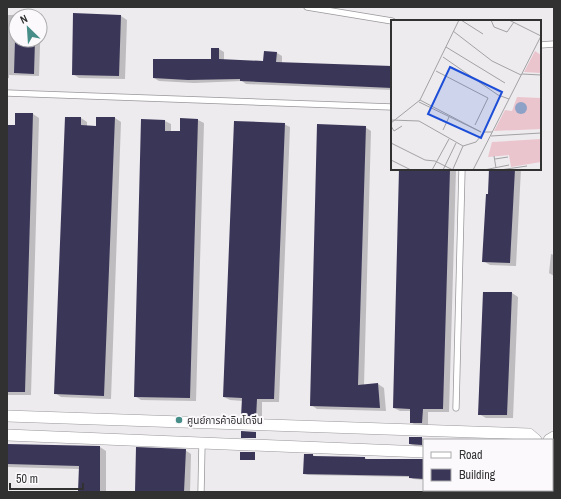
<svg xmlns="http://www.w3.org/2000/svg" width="561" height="499" viewBox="0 0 561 499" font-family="'Archivo Narrow','Noto Sans Thai',sans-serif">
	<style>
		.shadow { fill: #0003; fill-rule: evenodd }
		.building { fill: #3a3658 }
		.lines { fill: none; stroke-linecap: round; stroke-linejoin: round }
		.service-casing { stroke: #99979a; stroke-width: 7 }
		.minor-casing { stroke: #99979a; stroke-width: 12 }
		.service { stroke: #fff; stroke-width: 5.5 }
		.minor { stroke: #fff; stroke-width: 11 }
		.poi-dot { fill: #478e89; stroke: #fbf9fc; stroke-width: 1.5 }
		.labels { text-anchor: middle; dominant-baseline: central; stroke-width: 4; stroke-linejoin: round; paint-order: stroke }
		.poi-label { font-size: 10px; fill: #313132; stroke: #fbf9fc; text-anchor: start }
		.inset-road { fill: none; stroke: #a2a1a3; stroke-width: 1 }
		.view { fill: #1d4ed8; fill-opacity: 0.15; stroke: #1d4ed8; stroke-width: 2 }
		.inset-edge { fill: none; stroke: #313132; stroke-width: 2 }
	</style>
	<rect width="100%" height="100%" fill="#eeebef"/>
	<path class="shadow" d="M16 13H36L41 16 39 76 9 75V78H7V15H16ZM16 16H40V40H16Z
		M121 16 127 20 125 79 79 78 73 74Z
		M219 49 224 52V61L264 62 277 53 282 56V63L392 68V90L246 84 242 81 194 83 159 81 154 78 212 60Z
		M33 114 39 118 31 395H7V126H16Z
		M66 118H81L87 122V126L97 127V118H115L121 122 111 399 61 397 55 393Z
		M198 120 204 123 196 401 141 400 135 396 165 121 171 124V132H181Z
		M284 124 290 127 279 402H262V420H248L242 417 243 401 230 400 224 397Z
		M365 127 371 131 364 385 378 384 384 388 386 411 317 409 311 405Z
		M400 169H456L449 412H428V426H417L411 422V411H400L394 408Z
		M490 169H521L516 266 490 265 483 261Z
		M551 254 554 255V276L549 273Z
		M512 293 518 297 513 418H486L479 414Z
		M422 438 425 440 424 447 415 446 410 444Z
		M7 445 100 447 106 451V492H79L80 469 7 467Z
		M185 450 191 454 190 492H135Z
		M313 455 316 457 365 458 368 460H424V480L413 479 410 477 308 475 304 474Z
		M476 490H489V492H476Z"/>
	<path class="building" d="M73 13 121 15 119 76 72 75Z
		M15 40H35L34 74 14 73Z
		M211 48H219V59L263 61 264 51 277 52 276 62 392 66V88L240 81V79L188 80 153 78V59H211Z
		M15 113H33L25 392H7V125H15Z
		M65 117H81V125L96 126V117H115L104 396 54 394Z
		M180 118 198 119 190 398 134 397 141 119 165 120V131H180Z
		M234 121 285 123 274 399H257L256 418 241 417 242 398 223 397Z
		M317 124 366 126 358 385 378 383 380 408 310 406Z
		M399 169H450L443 409H423L422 423H410V409L393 408Z
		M489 169H515L510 263 482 262 486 194H488Z
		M483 292H512L507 415H478Z
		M241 431 256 432V438H241Z
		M409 437H422V445L409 444Z
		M7 444 100 446V492H78L79 466 7 464Z
		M136 447 186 449 184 492H135Z
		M240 452H255V460H240Z
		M304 454H313V456L365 457V459H424V479L409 478V476L303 474Z"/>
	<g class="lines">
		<g class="service-casing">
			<path id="service" d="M307 7 392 21
				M540 45 554 44
				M7 93 392 107
				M456 408 462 169
				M201 492 202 443"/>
		</g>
		<g class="minor-casing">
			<path id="minor" d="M7 416 529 434 536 440
				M7 435 424 452
				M549 440 554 437
				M552 460 554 450
				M548 492V490"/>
		</g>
		<use href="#service" class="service"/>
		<use href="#minor" class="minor"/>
	</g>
	<circle class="poi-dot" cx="179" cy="420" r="4"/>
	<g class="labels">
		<g class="poi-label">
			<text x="187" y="420">ศูนย์การค้าอินโดจีน</text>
		</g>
	</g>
	<g transform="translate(391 20)">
		<rect width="150" height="150" fill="#eeebef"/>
		<path d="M144 31 150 35V53L133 52ZM126 77 150 78V109L103 111 114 90 121 91ZM150 119V142L120 147 118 135 97 137 101 122Z" fill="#ebc5cd"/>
		<path d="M124 88a6 6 0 1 1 12 0a6 6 0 1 1-12 0Z" fill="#8ea1c6"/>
		<path class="inset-road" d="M70 0 92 14M100 0 103 7 116 12 123 2M118 0 150 16M62 11 101 41 130 55M55 27 114 63M52 37 107 75 118 79M45 51 97 78 84 105M131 54 150 55M28 82 90 112 29 80M0 100 28 101 72 126 85 122 93 112H101M0 103 29 80 68 0M0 106 3 111 11 106M52 110 58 97M100 116 150 113M0 123 34 140 44 141 62 150M103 136 105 148M104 139 117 137M0 140 20 150M62 149 72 126M41 150 58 119M52 150 65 123M82 150 150 16M93 150 118 145M109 150 136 146"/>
		<path class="view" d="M59 47 111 72 90 118 37 94Z"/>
		<rect width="150" height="150" class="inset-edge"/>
	</g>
	<rect width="561" height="499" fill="none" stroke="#313132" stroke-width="16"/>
	<rect x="423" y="439" width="130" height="52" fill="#fbf9fc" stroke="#aaa9ab"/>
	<rect x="431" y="452" width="20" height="6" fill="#ffffff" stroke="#aaa9ab"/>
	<text x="459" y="459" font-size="12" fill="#313132">Road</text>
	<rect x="431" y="469" width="20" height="12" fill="#3a3658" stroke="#aaa9ab"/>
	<text x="459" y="479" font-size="12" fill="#313132">Building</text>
	<g transform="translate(28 28) rotate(335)"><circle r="19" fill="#fbf9fc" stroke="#aaa9ab"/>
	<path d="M0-3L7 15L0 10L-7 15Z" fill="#478e89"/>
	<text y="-6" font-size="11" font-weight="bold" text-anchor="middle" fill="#313132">N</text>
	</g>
	<path d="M10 483v6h73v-6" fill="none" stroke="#313132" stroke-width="2"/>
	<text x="16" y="483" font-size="12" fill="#313132" stroke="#fbf9fc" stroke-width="3" paint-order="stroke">50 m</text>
</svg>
